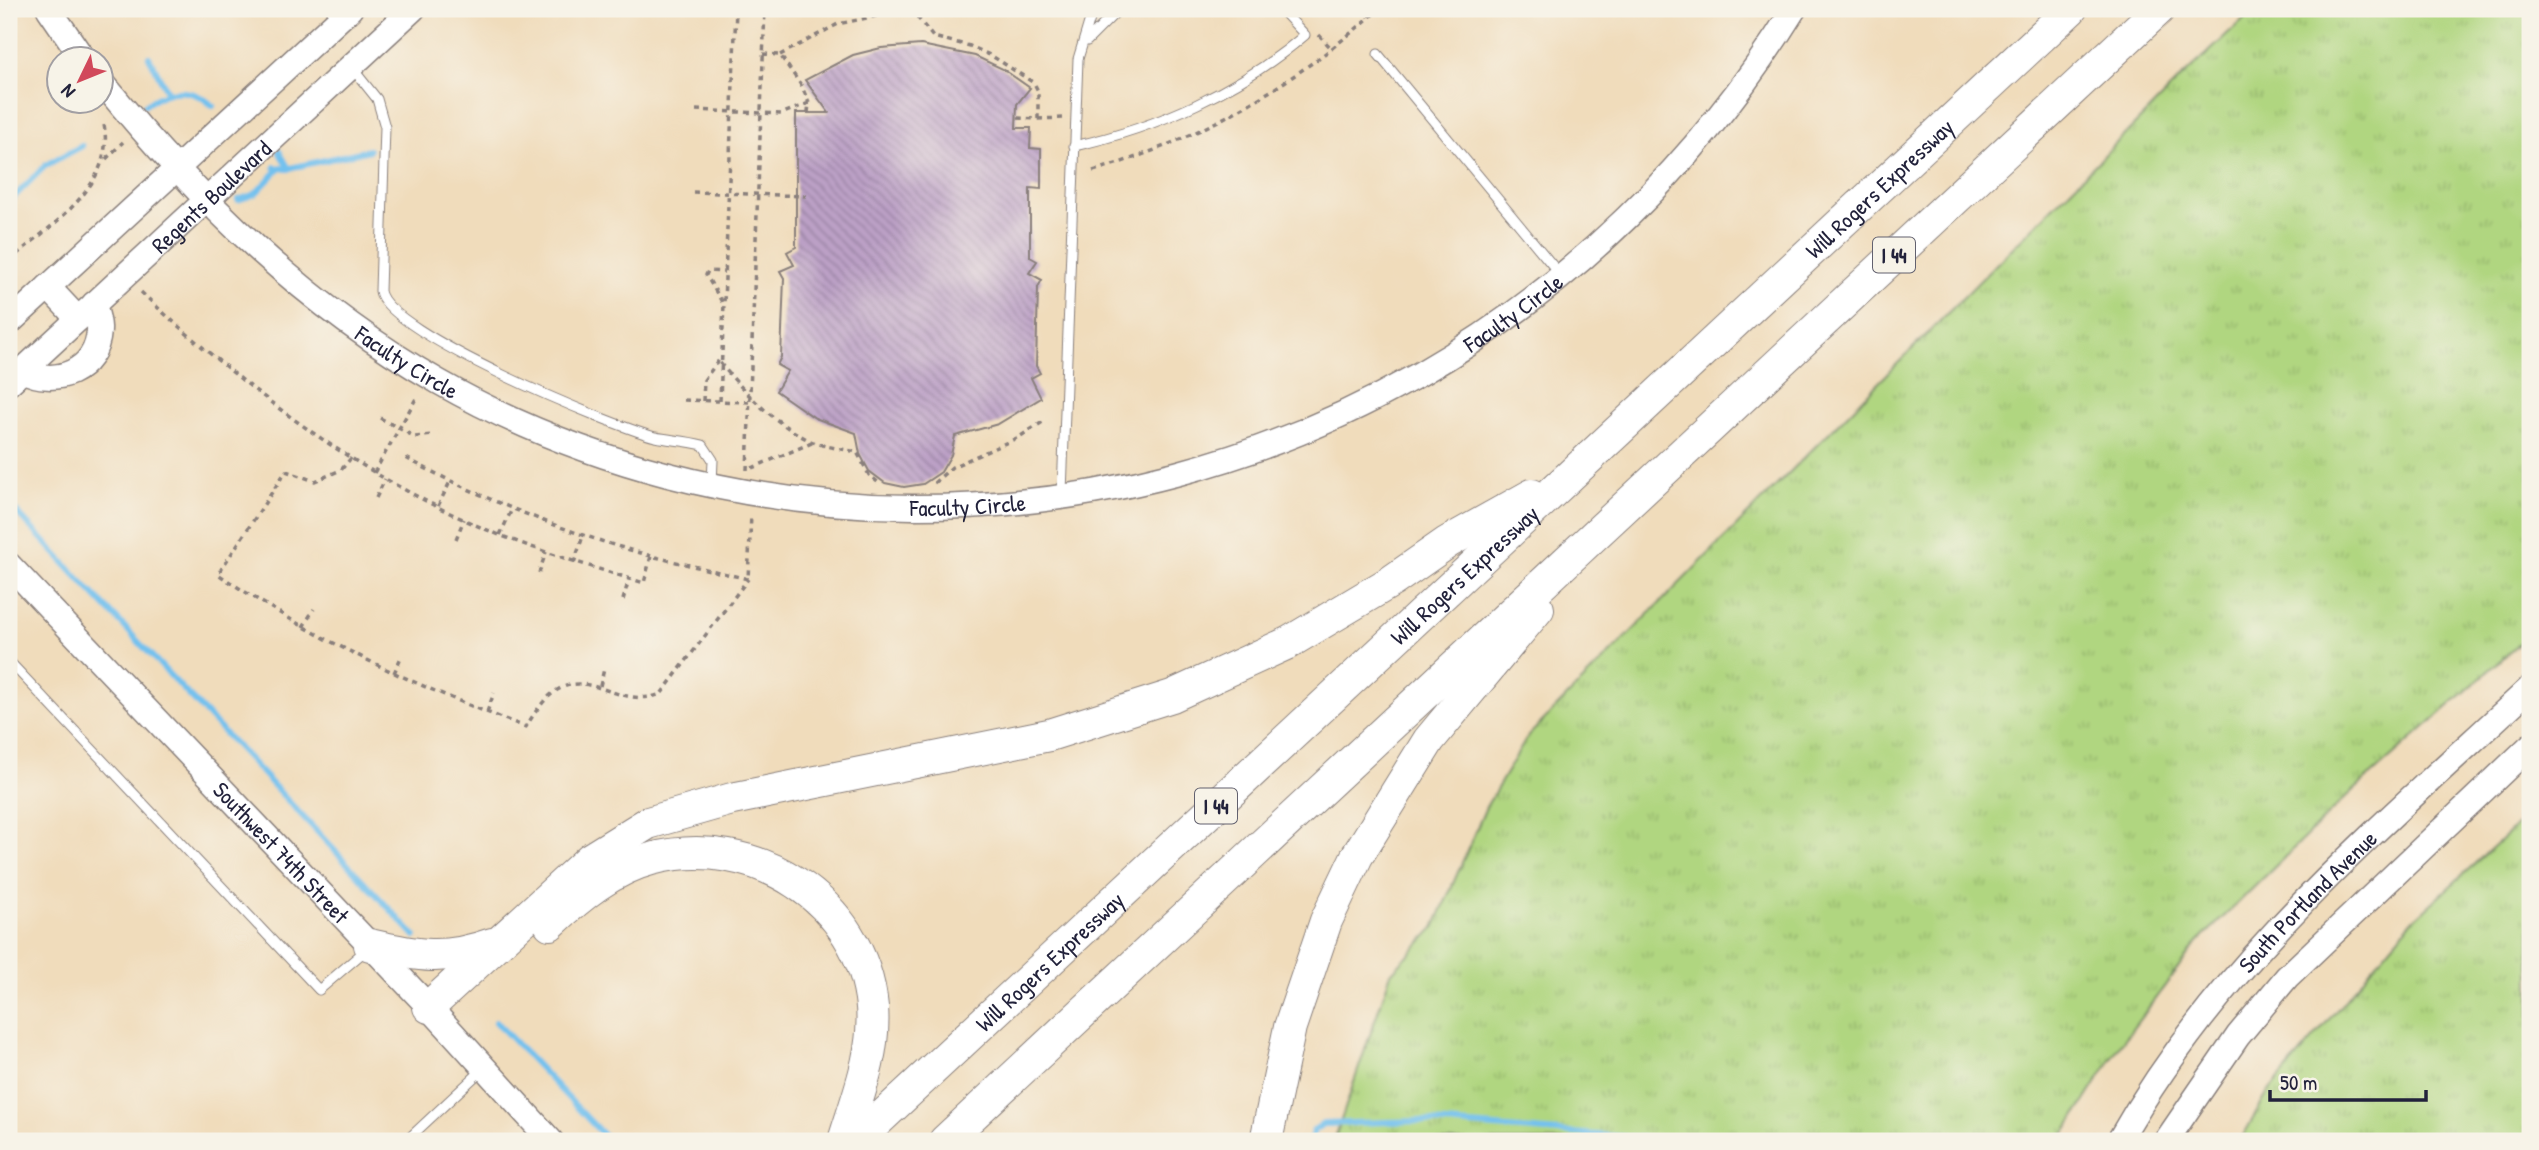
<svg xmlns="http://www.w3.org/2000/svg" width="2539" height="1150" viewBox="0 0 2539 1150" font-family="'Patrick Hand',sans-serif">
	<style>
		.grass { fill: url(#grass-tufts); stroke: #697c5e; stroke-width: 2 }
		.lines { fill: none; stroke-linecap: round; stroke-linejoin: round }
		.stream { stroke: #73c1ee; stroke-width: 6 }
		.building { fill: url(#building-back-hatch) }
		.lane-casing { stroke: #897f7b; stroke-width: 11 }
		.secondary-casing { stroke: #897f7b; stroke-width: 27 }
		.highway-casing { stroke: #897f7b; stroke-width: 34 }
		.path { stroke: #897f7b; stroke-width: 3.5; stroke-dasharray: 5 5; stroke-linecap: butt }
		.lane { stroke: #fff; stroke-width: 9 }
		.secondary { stroke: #fff; stroke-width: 24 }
		.highway { stroke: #fff; stroke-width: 32 }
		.labels { text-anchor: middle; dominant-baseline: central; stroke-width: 5; stroke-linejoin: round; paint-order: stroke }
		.shield { fill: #f7f3e8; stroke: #62616f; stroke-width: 2 }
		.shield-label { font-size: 21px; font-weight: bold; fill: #22223b }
		.street-label { font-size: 23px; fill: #22223b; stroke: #f7f3e8 }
	</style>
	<defs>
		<pattern id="grass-tufts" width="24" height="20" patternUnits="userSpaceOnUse" patternTransform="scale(1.75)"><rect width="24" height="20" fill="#b0d680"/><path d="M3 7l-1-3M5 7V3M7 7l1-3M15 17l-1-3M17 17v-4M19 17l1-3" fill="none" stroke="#97b770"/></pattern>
		<pattern id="building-back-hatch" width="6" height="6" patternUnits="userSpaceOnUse" patternTransform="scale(1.75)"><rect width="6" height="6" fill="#bca0c6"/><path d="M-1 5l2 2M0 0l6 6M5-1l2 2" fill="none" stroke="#9882a2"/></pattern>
	</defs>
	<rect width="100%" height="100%" fill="#f7f3e8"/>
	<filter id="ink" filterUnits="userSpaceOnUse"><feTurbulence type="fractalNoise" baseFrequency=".0143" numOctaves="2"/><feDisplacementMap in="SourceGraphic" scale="14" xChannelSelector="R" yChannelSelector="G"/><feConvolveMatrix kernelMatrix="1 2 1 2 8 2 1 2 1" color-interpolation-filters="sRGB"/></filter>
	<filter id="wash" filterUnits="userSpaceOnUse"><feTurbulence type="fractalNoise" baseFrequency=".00686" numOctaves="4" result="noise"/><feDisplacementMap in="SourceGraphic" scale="28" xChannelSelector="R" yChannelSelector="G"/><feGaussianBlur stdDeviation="1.57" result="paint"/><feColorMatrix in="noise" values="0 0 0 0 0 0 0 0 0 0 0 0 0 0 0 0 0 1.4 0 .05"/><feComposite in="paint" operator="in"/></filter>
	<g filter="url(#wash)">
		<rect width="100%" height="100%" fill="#f0dcbb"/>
		<path class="grass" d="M2255 9H2530V634L2342 801 2198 942 2118 1048 2060 1141H1334L1391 973 1434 928 1486 807 1528 736 2179 80Z
			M2530 813V1141H2240L2269 1091 2409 924Z"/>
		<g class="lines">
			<path class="stream" d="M149 57 168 93
				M145 105C169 88 191 86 213 106
				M279 151 289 169
				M275 167 286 169 369 150
				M238 200 255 194 279 169
				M9 202 46 165 82 146
				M9 504 415 936
				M496 1022 609 1141
				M1310 1141 1314 1130 1323 1124 1419 1121 1673 1141"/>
		</g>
		<g id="blocks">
			<path class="building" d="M921 45 975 56 1003 69 1030 88 1017 104 1016 128H1031L1030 148 1041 149V189L1030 188V257L1037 261 1029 273 1042 280 1038 287 1036 366 1040 373 1031 378 1041 398 998 424 955 436 951 455 941 472 923 484 904 487 885 483 869 471 860 454 856 433 815 418 776 391 788 371 777 365 781 357 784 278 780 271 794 265 787 252 796 247V113H829L805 80 853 55 881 48Z"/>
		</g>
	</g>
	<g filter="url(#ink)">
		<use href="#blocks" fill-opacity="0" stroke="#897f7b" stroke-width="2"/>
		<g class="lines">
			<g class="lane-casing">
				<path id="lane" d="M1087 41 1119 9
					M1378 54 1558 272
					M353 69 377 99 385 127 380 291C386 332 610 425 655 437 671 440 687 441 703 445L713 460 712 484
					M1074 146C1157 128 1241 90 1305 35L1281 9
					M1062 493 1078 59 1093 9
					M9 661 319 990 367 949
					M406 1141 483 1069"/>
			</g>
			<g class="secondary-casing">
				<g id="secondary">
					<path d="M49 9 84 60"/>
					<path id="s1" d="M102 82C198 200 306 306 439 382 583 464 748 506 912 507 1278 509 1603 318 1794 9"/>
					<path d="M48 287 78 319"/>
					<path d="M9 323 350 9"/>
					<path d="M22 370C55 387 96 372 99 331 100 322 96 313 94 304"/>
					<path id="s2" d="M9 383 413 9"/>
					<path id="s3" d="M9 565 429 1007 551 1141"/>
					<path id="s4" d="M2119 1141C2221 960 2380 828 2530 688"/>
					<path d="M2166 1141 2238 1036 2287 977 2530 746"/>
				</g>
			</g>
			<g class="highway-casing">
				<g id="highway">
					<path d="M550 924C579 897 612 869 651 859 753 832 862 900 872 1007 876 1053 857 1098 844 1141"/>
					<path d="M370 945C418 956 445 961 492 944"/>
					<path d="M429 1007 590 859 648 823 732 799 1049 735 1172 696 1288 643 1392 581 1448 542 1532 495"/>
					<path id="s5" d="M856 1141 2071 9"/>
					<path d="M945 1141 2159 9"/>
					<path d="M1266 1141 1290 1027 1326 921 1357 856 1429 740 1538 609"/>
				</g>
			</g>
			<path class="path" d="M911 9 933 37 970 46 992 56 1034 83 1038 91V119L1016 118
				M1362 9 1369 17
				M1319 35 1332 49
				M763 54 780 55 801 85 809 103
				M780 55 838 24 911 9
				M696 110 781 114 809 103 808 113
				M1038 119 1064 118
				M106 159 123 142
				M1093 171C1201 140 1296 83 1379 9
				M693 192 806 196
				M9 261C51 224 119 185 103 120
				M141 292C248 392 365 481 502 536 548 554 596 568 644 583L651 556 748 579 751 515
				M722 302 706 275 708 271 724 272
				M720 363C746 394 776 425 813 442 826 447 843 449 857 452L869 475 880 484
				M684 400 749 402
				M703 401 704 380 719 360
				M720 401 736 9
				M380 418 415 437 432 435
				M351 458 341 470 315 481 286 471 218 574C314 639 417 687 526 727 575 641 608 714 661 694L748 579
				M406 458C484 500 565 532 651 556
				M752 468 814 442
				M747 470 765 9
				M374 473 418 395
				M934 483 952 467 1019 437 1046 420
				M376 498 385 479
				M438 506 450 482
				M500 535 512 509
				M456 539 464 519
				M574 563 583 536
				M539 573 546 552
				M623 600 629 579
				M303 627 314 609
				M394 673 402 655
				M600 686 604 669
				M487 712 494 693"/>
			<use href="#lane" class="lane"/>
			<use href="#secondary" class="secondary"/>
			<use href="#highway" class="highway"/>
		</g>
	</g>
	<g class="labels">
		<g class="shield">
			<rect x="1873" y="237.5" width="42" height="35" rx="5"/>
			<rect x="1195" y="788.5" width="42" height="35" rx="5"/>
		</g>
		<g class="shield-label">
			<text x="1894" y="255">I 44</text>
			<text x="1216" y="806">I 44</text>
		</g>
		<g class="street-label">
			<text stroke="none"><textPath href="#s5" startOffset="1398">Will Rogers Expressway</textPath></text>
			<text stroke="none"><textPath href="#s2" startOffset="275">Regents Boulevard</textPath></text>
			<text stroke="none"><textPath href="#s1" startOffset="1591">Faculty Circle</textPath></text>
			<text stroke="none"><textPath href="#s1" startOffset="416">Faculty Circle</textPath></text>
			<text stroke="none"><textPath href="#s1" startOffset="1004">Faculty Circle</textPath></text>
			<text stroke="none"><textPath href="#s5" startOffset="831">Will Rogers Expressway</textPath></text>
			<text stroke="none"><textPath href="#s3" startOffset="396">Southwest 74th Street</textPath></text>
			<text stroke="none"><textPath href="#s4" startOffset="306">South Portland Avenue</textPath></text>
			<text stroke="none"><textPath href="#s5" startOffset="264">Will Rogers Expressway</textPath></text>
		</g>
	</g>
	<rect width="2539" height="1150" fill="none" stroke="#f7f3e8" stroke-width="35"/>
	<g transform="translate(80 80) rotate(227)"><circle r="33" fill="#f7f3e8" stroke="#a29fa3" stroke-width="2"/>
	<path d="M0-5L12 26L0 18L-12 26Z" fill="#d1495b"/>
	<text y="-10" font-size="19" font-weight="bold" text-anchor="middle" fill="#22223b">N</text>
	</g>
	<path d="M2270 1090v10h156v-10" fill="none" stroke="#22223b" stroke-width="3.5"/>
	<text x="2280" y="1090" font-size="21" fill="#22223b" stroke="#f7f3e8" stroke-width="5" paint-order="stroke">50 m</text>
</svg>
